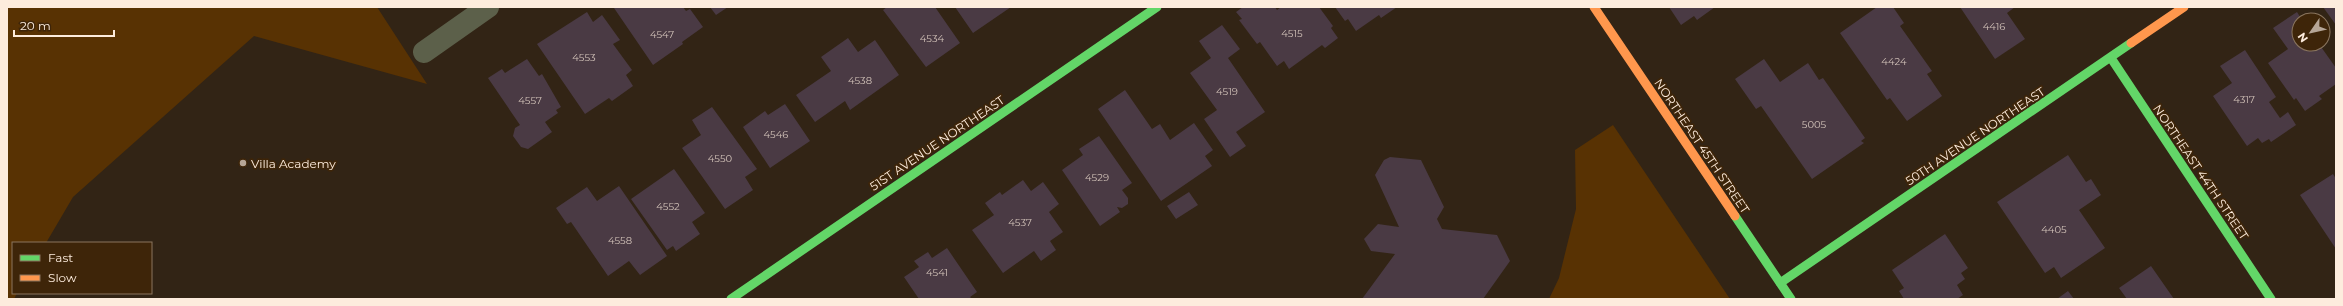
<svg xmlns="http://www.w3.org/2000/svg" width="2343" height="306" viewBox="0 0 2343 306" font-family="Montserrat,sans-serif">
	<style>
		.green { fill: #583203 }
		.building { fill: #4a3a44 }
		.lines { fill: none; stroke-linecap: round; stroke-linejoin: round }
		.street { stroke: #5c604a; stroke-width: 22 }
		.fast { stroke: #63d668; stroke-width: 9 }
		.slow { stroke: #ff974d; stroke-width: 9 }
		.poi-dot { fill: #b6a697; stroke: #3e2509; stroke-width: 1.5 }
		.labels { text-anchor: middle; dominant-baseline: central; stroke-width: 3.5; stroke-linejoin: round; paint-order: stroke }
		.number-label { font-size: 10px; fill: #d0c0b7 }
		.street-label { font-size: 12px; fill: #fdecdd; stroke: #3e2509 }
		.poi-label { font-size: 12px; fill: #fdecdd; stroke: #3e2509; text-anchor: start }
	</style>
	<rect width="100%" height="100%" fill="#322415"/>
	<path class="green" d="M7 7H377L427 84 254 36 73 197 46 243H13V293H17L14 299H7Z
		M1613 125 1730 299H1549L1559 278 1576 209 1575 150Z"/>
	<path class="building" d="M683 7 686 11 690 9 703 27 682 42 683 44 653 65 614 8Z
		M710 7H728L716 15Z
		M887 7H935L960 43 926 67 883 10Z
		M955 7H1011L973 33Z
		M1243 7H1275L1277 10 1281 7H1319L1333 26 1331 28 1338 38 1325 48 1322 45 1289 69 1284 61 1277 66 1260 42 1257 44 1239 20 1242 19 1236 12Z
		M1335 7H1397L1381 18 1379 15 1356 31 1348 19 1345 21Z
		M1669 7H1715L1697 20 1694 16 1681 25Z
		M1877 7H1893L1904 23 1900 26 1932 71 1927 74 1942 96 1907 121 1890 98 1887 100 1840 33Z
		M1960 7H2015L2007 13 2025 39 1995 59Z
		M2323 7H2336V25Z
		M587 12 593 22 602 15 620 40 613 44 632 70 626 75 633 86 612 101 609 98 585 114 537 44Z
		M2297 12 2302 20H2299V44H2319L2336 68V84L2319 96 2322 99 2305 111 2296 98 2294 100 2268 63 2288 49 2273 28Z
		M1222 25 1240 49 1228 58 1265 112 1236 132 1246 146 1230 157 1204 119 1217 110 1190 73 1211 58 1199 41Z
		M848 38 858 52 875 40 899 75 850 110 845 101 815 122 796 95 831 71 821 57Z
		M2245 50 2276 97 2269 102 2280 118 2288 112 2296 125 2271 142 2269 139 2262 143 2258 138 2247 146 2213 96 2232 83 2220 66Z
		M527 59 539 76 542 74 561 107 556 110 558 113 545 122 552 132 528 149 521 147 513 136 515 128 520 125 488 78 502 69 505 73Z
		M1764 59 1780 82 1808 63 1819 80 1823 78 1865 138 1861 141 1864 143 1812 179 1761 106 1756 109 1735 79Z
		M1125 90 1152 129 1160 124 1170 140 1194 123 1213 150 1205 156 1212 166 1161 201 1098 109Z
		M785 104 810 141 770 168 743 127 765 111 768 115Z
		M712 107 757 169 745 177 753 190 725 209 682 148 701 135 692 120Z
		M1099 136 1132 183 1122 190 1128 198V204L1122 208 1117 207 1120 212 1100 226 1062 170 1083 155 1079 149Z
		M2068 155 2086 182 2091 179 2101 195 2079 210 2105 248 2061 278 2054 267 2045 273 1997 202Z
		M1390 157 1421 160 1444 207 1437 219 1442 229 1497 235 1510 261 1483 299H1362L1395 254 1371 251 1364 239 1378 224 1399 227 1375 175 1384 160Z
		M674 169 705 213 692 222 700 234 676 251 673 246 667 250 631 199Z
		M2333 174 2336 179V249L2300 195Z
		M1023 180 1031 191 1043 182 1059 204 1049 212 1063 232 1050 241 1056 250 1041 261 1034 251 1003 273 972 230 994 215 985 203 1000 192 1002 195Z
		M619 186 667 256 640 275 629 261 608 276 571 222 567 224 556 208 587 187 597 201Z
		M1189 192 1198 205 1176 219 1167 206Z
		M1945 234 1968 268 1961 273 1965 279 1957 285 1963 295 1957 299H1904L1899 291 1904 288 1892 270Z
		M947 248 977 292 970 297 972 299H919L904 277 919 267 914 261 928 252 932 258Z
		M2151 266 2174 299H2127L2119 288Z
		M2068 291 2074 299H2057Z"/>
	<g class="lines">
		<path class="street" d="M424 52 488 7"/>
		<path class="fast" d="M2111 58 2271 299
			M1735 216 1791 299
			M1780 283 2131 43
			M731 299 1157 7"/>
		<path class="slow" d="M1594 7 1735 216
			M2131 43 2184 7"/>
	</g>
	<circle class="poi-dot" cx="243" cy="163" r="4"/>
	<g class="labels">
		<g class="number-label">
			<text x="1994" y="26">4416</text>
			<text x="1292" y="33">4515</text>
			<text x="662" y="34">4547</text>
			<text x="932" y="38">4534</text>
			<text x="584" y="57">4553</text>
			<text x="1894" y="61">4424</text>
			<text x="860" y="80">4538</text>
			<text x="1227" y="91">4519</text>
			<text x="2244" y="99">4317</text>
			<text x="530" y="100">4557</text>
			<text x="1814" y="124">5005</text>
			<text x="776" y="134">4546</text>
			<text x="720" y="158">4550</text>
			<text x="1097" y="177">4529</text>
			<text x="668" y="206">4552</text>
			<text x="1020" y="222">4537</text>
			<text x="2054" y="229">4405</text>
			<text x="620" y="240">4558</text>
			<text x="937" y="272">4541</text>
		</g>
		<g class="street-label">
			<text transform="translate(1975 136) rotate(-34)">50TH AVENUE NORTHEAST</text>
			<text transform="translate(937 143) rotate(-34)">51ST AVENUE NORTHEAST</text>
			<text transform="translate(1702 146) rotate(56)">NORTHEAST 45TH STREET</text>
			<text transform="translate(2201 172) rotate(56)">NORTHEAST 44TH STREET</text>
		</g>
		<g class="poi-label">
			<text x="251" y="163">Villa Academy</text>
		</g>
	</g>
	<rect width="2343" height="306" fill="none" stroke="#fdecdd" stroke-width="16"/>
	<rect x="12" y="242" width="140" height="52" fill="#3e2509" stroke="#8a755e"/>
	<rect x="20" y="255" width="20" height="6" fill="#63d668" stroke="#8a755e"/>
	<text x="48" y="262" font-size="12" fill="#fdecdd">Fast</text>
	<rect x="20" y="275" width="20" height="6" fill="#ff974d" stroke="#8a755e"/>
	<text x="48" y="282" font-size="12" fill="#fdecdd">Slow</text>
	<g transform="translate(2311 32) rotate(236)"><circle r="19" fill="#3e2509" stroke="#8a755e"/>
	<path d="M0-3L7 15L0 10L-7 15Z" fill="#b6a697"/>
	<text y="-6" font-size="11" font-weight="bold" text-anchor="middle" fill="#fdecdd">N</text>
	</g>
	<path d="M14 30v6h100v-6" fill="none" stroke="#fdecdd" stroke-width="2"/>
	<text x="20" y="30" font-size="12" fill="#fdecdd" stroke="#3e2509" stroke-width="3" paint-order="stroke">20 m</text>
</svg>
